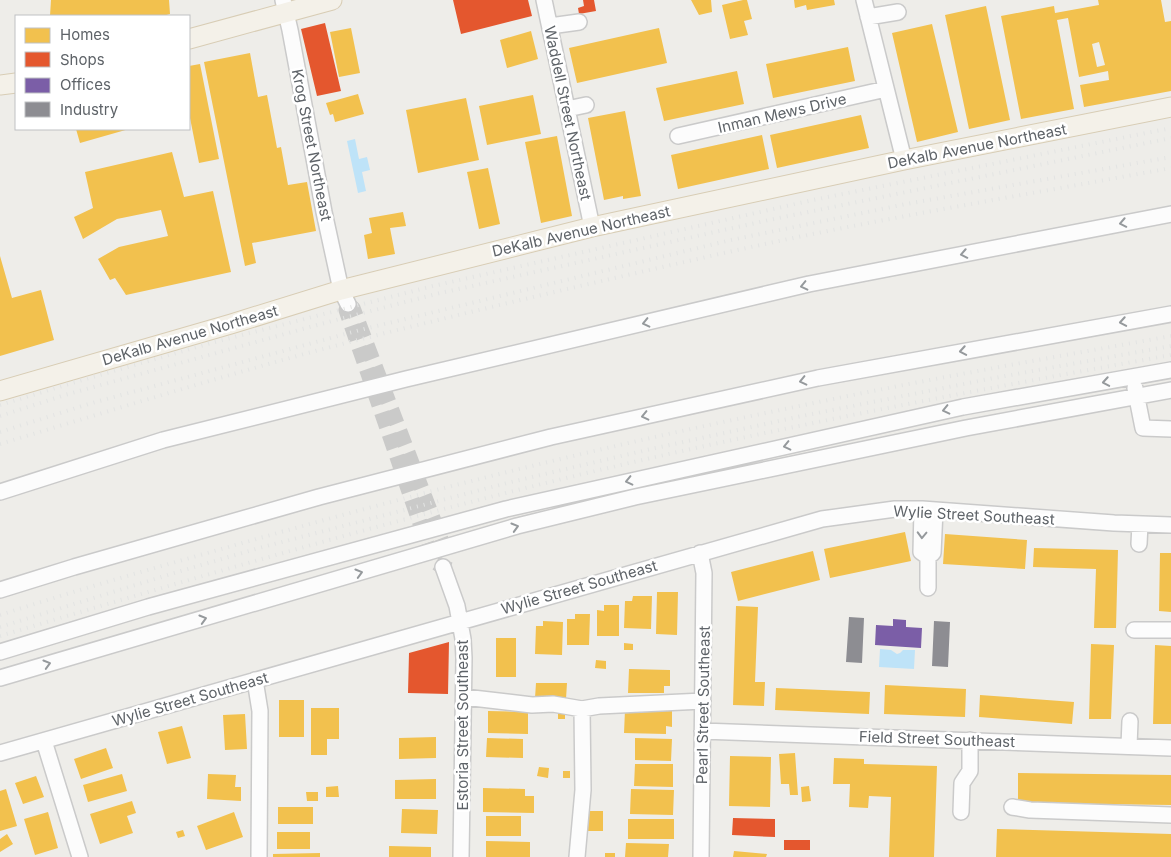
<svg xmlns="http://www.w3.org/2000/svg" width="1171" height="857" viewBox="0 0 1171 857" font-family="Inter,sans-serif">
	<style>
		.water { fill: #bee3f8 }
		.homes { fill: #f2c14e; fill-rule: evenodd }
		.shops { fill: #e4572e }
		.offices { fill: #7b5ea7 }
		.industry { fill: #8d8d92 }
		.lines { fill: none; stroke-linecap: round; stroke-linejoin: round }
		.minor-tunnel { stroke: #cacac9; stroke-width: 15; stroke-dasharray: 15 8; stroke-linecap: butt }
		.minor-casing { stroke: #cacaca; stroke-width: 18 }
		.major-casing { stroke: #d8cdb5; stroke-width: 21 }
		.minor { stroke: #fcfcfc; stroke-width: 15 }
		.major { stroke: #f4f1e9; stroke-width: 19 }
		.rail { stroke: #e3e4e3; stroke-width: 4; stroke-dasharray: 1 6; stroke-linecap: butt }
		.oneway { stroke: #95999c }
		.labels { text-anchor: middle; dominant-baseline: central; stroke-width: 5; stroke-linejoin: round; paint-order: stroke }
		.street-label { font-size: 15px; fill: #5e6368; stroke: #fff }
	</style>
	<rect width="100%" height="100%" fill="#eeede9"/>
	<path class="water" d="M355 139 359 159 367 157 370 170 362 172 366 191 358 193 347 141Z
		M880 649 891 650 897 654 900 653 903 650H915L914 669 879 667Z"/>
	<path class="homes" d="M51 0H169L170 14 163 16H50Z
		M691 0H711L712 12 699 15Z
		M743 0H747L752 19 744 21 748 35 730 39 722 5Z
		M794 0H834L835 5 807 10 806 5 795 8Z
		M1098 0H1161L1165 22 1171 21V91L1084 107 1080 85 1109 80 1108 71 1079 77 1068 18 1057 20 1074 109 1021 119 1001 16 1054 6 1055 13 1099 5ZM1099 42 1105 65 1097 67 1092 44Z
		M986 6 1010 120 969 129 945 15Z
		M932 24 958 132 917 142 892 33Z
		M351 28 360 73 339 77 330 32Z
		M659 28 667 63 577 83 569 48Z
		M531 31 538 59 507 68 500 40Z
		M848 47 855 81 773 98 766 64Z
		M250 53 258 97 267 95 277 148 281 147 288 185 307 182 316 231 252 243 256 263 245 266 204 62Z
		M200 64 219 159 199 163 189 113V66Z
		M737 71 744 104 664 121 656 88Z
		M358 94 364 114 335 122 333 114 330 115 326 103Z
		M533 95 541 134 487 145 479 106Z
		M466 98 479 160 418 173 406 110Z
		M625 111 641 196 623 199V196L604 200 588 118Z
		M861 115 869 148 777 168 770 135Z
		M76 129H129L80 143Z
		M762 135 769 169 678 189 671 155Z
		M557 136 572 216 541 223 525 142Z
		M172 152 184 197 213 191 231 272 126 295 115 278 110 280 98 259 119 247 168 236 161 210 117 219 83 239 74 217 93 208 85 172Z
		M488 168 500 224 479 229 467 172Z
		M403 212 406 226 390 228 395 254 368 259 364 235 372 233 369 218Z
		M0 256 12 298 41 290 54 340 0 356Z
		M905 532 911 561 830 578 824 549Z
		M945 534 1027 540 1025 569 943 564Z
		M1034 548 1118 550 1116 628H1094L1096 569 1033 567Z
		M813 551 820 580 738 601 731 572Z
		M1160 553H1171V612L1159 611Z
		M657 592H678L677 635 656 634Z
		M633 596H652L651 629 624 628 625 601H632Z
		M604 605H619V636H597V610L604 611Z
		M736 606 758 607 755 682H765L764 706 733 705Z
		M575 614H590L589 645H567V619H575Z
		M543 621 563 622 562 655 535 654 536 626H543Z
		M496 638H516V677H496Z
		M624 643 633 644V650H624Z
		M1091 644 1114 645 1111 719H1089Z
		M1155 645 1171 646V724H1153Z
		M596 660 606 661V669L595 668Z
		M629 669 670 670V686H664V693H628Z
		M536 683H567L566 699 535 698Z
		M885 685 966 689 965 717 884 714Z
		M776 688 870 692 869 714 775 710Z
		M980 695 1074 702 1072 724 979 717Z
		M279 700H304V737H279Z
		M311 708H339V739H327V755H311Z
		M625 710 672 711V727L666 726V734L624 733Z
		M488 711 528 712V734L488 733Z
		M558 711H565V719H558Z
		M245 714 247 749 225 750 223 715Z
		M182 726 191 758 167 764 158 732Z
		M436 737V758L399 759V738Z
		M487 738 523 739V758L486 757Z
		M635 738 672 739 671 761 635 760Z
		M106 748 113 768 81 779 74 759Z
		M795 753 798 795H790L789 784H781L779 754Z
		M730 756 771 757 770 807 729 806Z
		M834 758 864 759V764L937 766 934 857H889L891 797 869 796 868 808 849 807 850 784H833Z
		M635 764H673V787L634 786Z
		M539 767 549 768 548 778 537 776Z
		M563 771H570V778H563Z
		M1018 773 1171 775V805L1018 803Z
		M122 774 127 791 88 802 83 785Z
		M208 774 236 775 235 787H241V801L207 799Z
		M36 776 44 797 23 804 15 783Z
		M436 779V799H395V780Z
		M338 786 339 797H326V787Z
		M809 786 811 801 802 802 801 787Z
		M483 788 525 789V796H534V813L483 812Z
		M6 789 17 826 0 831V791Z
		M631 789 674 790 673 815 630 814Z
		M306 792H318V801H307Z
		M132 801 136 813 127 816 133 833 100 844 90 814Z
		M278 807H313V824H278Z
		M402 809 438 810 437 834 401 833Z
		M582 811H603V831H582Z
		M48 812 58 848 35 855 24 819Z
		M234 812 243 837 206 850 197 826Z
		M486 816H521V836H486Z
		M628 819H674V839H628Z
		M997 829 1171 834V857H996Z
		M183 830 185 836 178 838 176 832Z
		M277 832H310V849H277Z
		M7 834 13 844 0 852V839Z
		M486 841 530 842V857H486Z
		M626 843 669 844 668 857H625Z
		M389 846 431 847V857H389Z
		M734 851 767 854 766 857H733Z
		M320 853V857H273V854Z
		M605 853H615V857H605Z"/>
	<path class="shops" d="M453 0H528L532 16 461 34Z
		M583 0H594L596 11 579 14 578 8 584 6Z
		M325 23 341 91 317 96 301 29Z
		M449 642 448 694 408 693 409 653Z
		M733 818 775 819V837L732 835Z
		M784 840H810V850H784Z"/>
	<path class="offices" d="M893 619 906 620V627L922 628 921 648 875 645 876 625 893 626Z"/>
	<path class="industry" d="M849 617 864 618 862 663 846 662Z
		M934 621 950 622 948 667 932 666Z"/>
	<g class="lines">
		<path class="minor-tunnel" d="M348 304 353 308 447 555 443 567 433 561 346 310Z"/>
		<g class="minor-casing">
			<path id="minor" d="M283 0 290 30 324 212 341 290 348 304
				M544 0 592 227
				M864 0 904 160
				M868 17 898 12
				M550 26 579 22
				M567 109 586 105
				M678 136 886 89
				M1135 388 1143 428 1171 429
				M0 492 163 440 406 379 809 284 1171 214
				M922 509 921 552 928 557
				M1139 544 1140 524
				M700 553 704 573 701 857
				M443 567 457 606 463 639 464 658 461 857
				M928 588V557L933 553 935 510
				M0 590 74 567 319 497 551 437 818 378 1171 314
				M1134 630H1171
				M0 652 148 607 506 509 963 407 1171 370
				M0 678 517 526 635 497 966 428 1171 390
				M255 680 260 711 259 857
				M464 697 532 705 553 704 582 709 599 706 703 701
				M702 731 1171 748
				M44 741 80 857
				M1129 746 1130 721
				M0 753 822 519 895 509H922L1114 523 1171 525
				M1012 807 1030 810 1171 815
				M961 812 962 783 970 771V740
				M577 857 583 790 582 709"/>
		</g>
		<g class="major-casing">
			<path id="major" d="M189 39 332 0
				M0 85 16 83
				M0 391 231 324 341 290 592 227 904 160 1171 107"/>
		</g>
		<use href="#minor" class="minor"/>
		<use href="#major" class="major"/>
		<path class="rail" d="M0 405 72 383 211 343 433 286 813 200 1171 128
			M0 416 65 395 317 325 436 294 769 220 1171 138
			M0 432 92 403 360 330 731 240 809 224 906 204 1171 157
			M0 444C106 412 212 379 319 350 446 317 574 287 702 258 857 222 1014 197 1171 168
			M0 615C77 590 154 568 232 546 416 493 603 446 790 408 917 381 1044 359 1171 336
			M0 627 171 574 259 548 511 482 651 449 802 416 994 378 1171 346
			M0 636C207 574 414 513 625 464 806 422 988 388 1171 355"/>
	</g>
	<defs><path id="oneway-chevron" d="M-2-3.5L2.5 0L-2 3.5" fill="none" stroke-width="1.6" stroke-linecap="round" stroke-linejoin="round" transform="scale(1.25)"/></defs>
	<g class="oneway">
		<use href="#oneway-chevron" transform="translate(1123 223) rotate(169)"/>
		<use href="#oneway-chevron" transform="translate(964 254) rotate(169)"/>
		<use href="#oneway-chevron" transform="translate(804 286) rotate(167)"/>
		<use href="#oneway-chevron" transform="translate(1123 322) rotate(170)"/>
		<use href="#oneway-chevron" transform="translate(646 323) rotate(167)"/>
		<use href="#oneway-chevron" transform="translate(963 351) rotate(170)"/>
		<use href="#oneway-chevron" transform="translate(803 381) rotate(167)"/>
		<use href="#oneway-chevron" transform="translate(1106 382) rotate(170)"/>
		<use href="#oneway-chevron" transform="translate(946 410) rotate(167)"/>
		<use href="#oneway-chevron" transform="translate(645 416) rotate(167)"/>
		<use href="#oneway-chevron" transform="translate(787 446) rotate(167)"/>
		<use href="#oneway-chevron" transform="translate(629 481) rotate(167)"/>
		<use href="#oneway-chevron" transform="translate(515 527) rotate(-16)"/>
		<use href="#oneway-chevron" transform="translate(922 535) rotate(92)"/>
		<use href="#oneway-chevron" transform="translate(359 573) rotate(-16)"/>
		<use href="#oneway-chevron" transform="translate(203 619) rotate(-16)"/>
		<use href="#oneway-chevron" transform="translate(47 664) rotate(-16)"/>
	</g>
	<g class="labels">
		<g class="street-label">
			<text transform="translate(568 113) rotate(78)">Waddell Street Northeast</text>
			<text transform="translate(782 113) rotate(-13)">Inman Mews Drive</text>
			<text transform="translate(312 145) rotate(79)">Krog Street Northeast</text>
			<text transform="translate(977 146) rotate(-11)">DeKalb Avenue Northeast</text>
			<text transform="translate(581 231) rotate(-13)">DeKalb Avenue Northeast</text>
			<text transform="translate(190 335) rotate(-16)">DeKalb Avenue Northeast</text>
			<text transform="translate(974 515) rotate(3)">Wylie Street Southeast</text>
			<text transform="translate(579 587) rotate(-16)">Wylie Street Southeast</text>
			<text transform="translate(190 699) rotate(-16)">Wylie Street Southeast</text>
			<text transform="translate(703 705) rotate(-89)">Pearl Street Southeast</text>
			<text transform="translate(462 725) rotate(-90)">Estoria Street Southeast</text>
			<text transform="translate(937 739) rotate(2)">Field Street Southeast</text>
		</g>
	</g>
	<rect x="15" y="15" width="175" height="115" fill="#ffffff" stroke="#bfc1c3"/>
	<rect x="25" y="28" width="25" height="15" fill="#f2c14e" stroke="#bfc1c3"/>
	<text x="60" y="40" font-size="15" fill="#5e6368">Homes</text>
	<rect x="25" y="52" width="25" height="15" fill="#e4572e" stroke="#bfc1c3"/>
	<text x="60" y="65" font-size="15" fill="#5e6368">Shops</text>
	<rect x="25" y="78" width="25" height="15" fill="#7b5ea7" stroke="#bfc1c3"/>
	<text x="60" y="90" font-size="15" fill="#5e6368">Offices</text>
	<rect x="25" y="102" width="25" height="15" fill="#8d8d92" stroke="#bfc1c3"/>
	<text x="60" y="115" font-size="15" fill="#5e6368">Industry</text>
</svg>
